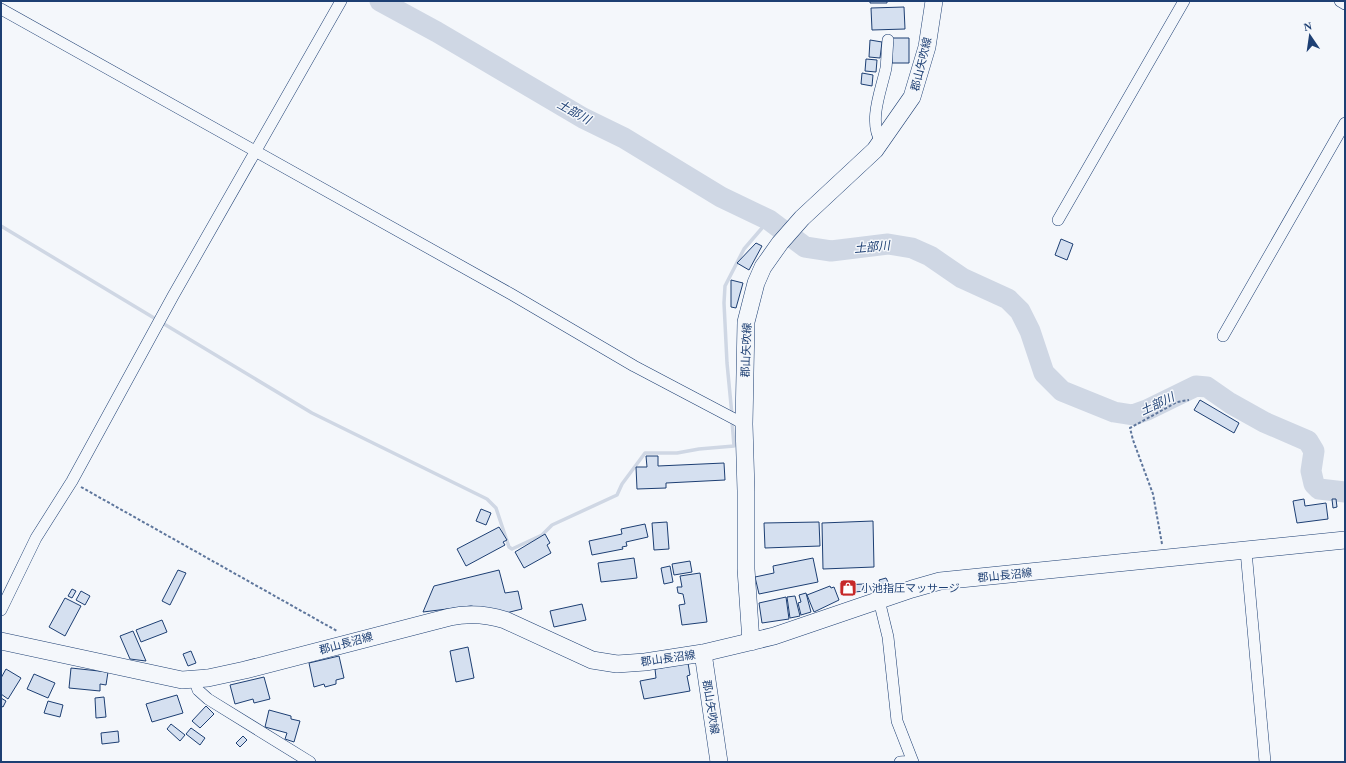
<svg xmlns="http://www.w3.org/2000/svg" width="1346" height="763" viewBox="0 0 1346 763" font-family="'Times New Roman','Noto Sans JP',serif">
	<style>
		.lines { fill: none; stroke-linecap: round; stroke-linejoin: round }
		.stream { stroke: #cfd7e4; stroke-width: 3.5 }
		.river { stroke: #cfd7e4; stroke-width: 21 }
		.building { fill: #d5e0f0; stroke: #1d3f73 }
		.street-casing { stroke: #1d3f73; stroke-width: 12 }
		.primary-casing { stroke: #1d3f73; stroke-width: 18 }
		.path { stroke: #5e769c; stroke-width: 2; stroke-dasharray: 3 2; stroke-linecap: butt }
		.street { stroke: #f4f7fb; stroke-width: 11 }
		.primary { stroke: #f4f7fb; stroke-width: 17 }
		.labels { text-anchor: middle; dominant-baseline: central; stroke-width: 3; stroke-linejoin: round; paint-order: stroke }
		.street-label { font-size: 11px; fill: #1d3f73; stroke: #f4f7fb }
		.poi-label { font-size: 11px; fill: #1d3f73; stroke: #f4f7fb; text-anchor: start }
		.water-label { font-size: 12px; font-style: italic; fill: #1d3f73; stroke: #f4f7fb }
	</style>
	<rect width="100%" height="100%" fill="#f4f7fb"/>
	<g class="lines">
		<path class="stream" d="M1 226 312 413 487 499 496 508 509 547 512 549 542 535 552 525 617 495 622 484 645 453H677L699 449 734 446 732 421
			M732 415 727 363 724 303 725 286 744 249 769 220"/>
		<path class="river" d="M380 1 437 32 583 118 624 138 721 197 769 220 805 247 831 251 888 244 912 248 930 256 962 278 1008 299 1020 311 1030 331 1044 373 1062 391 1114 412 1133 415 1147 410 1196 386 1207 387 1230 403 1264 422 1308 441 1314 451 1311 471 1314 484 1319 489 1345 492"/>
	</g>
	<path class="building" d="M870 1H887V3H870Z
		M904 7 905 29 872 30 871 8Z
		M891 38H909V63H892Z
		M870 40 882 42 880 58 869 57Z
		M866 59 877 60 876 72 865 71Z
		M862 73 873 75 872 86 861 84Z
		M1061 239 1073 244 1067 260 1055 255Z
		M756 243 762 246 749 270 737 263Z
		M731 280 743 283 736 308 731 307Z
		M1200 400 1239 423 1234 433 1194 410Z
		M646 456H658V466L724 463 725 480 666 483V488L637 489 636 467H647Z
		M1304 499 1305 506 1326 503 1328 519 1297 523 1293 501Z
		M1332 499H1336L1337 507 1333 508Z
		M481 509 491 513 486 525 476 521Z
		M873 521 874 567 823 569 822 523Z
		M667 522 669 549 654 550 652 523Z
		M819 522 820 546 765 548 764 523Z
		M645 524 648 537 626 542 627 546 622 547 623 549 592 555 589 541 622 534 621 529Z
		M499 527 507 540 503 542 505 545 466 566 457 549Z
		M545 534 550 543 547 545 551 553 524 568 515 552Z
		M634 558 637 578 601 582 598 563Z
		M813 558 818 582 759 594 755 577 774 573 773 566Z
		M690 561 692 572 674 575 672 564Z
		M670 566 673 582 664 584 661 568Z
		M178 570 186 573 170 605 162 601Z
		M499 570 505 593 518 591 522 609 506 613 471 606 423 612 434 586Z
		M700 573 707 622 682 625 679 605 685 604 683 594 678 593 677 587H682L680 576Z
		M886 578 888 582 881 585 879 580Z
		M864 584 865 591 844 593 843 585Z
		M830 586 831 588 834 587 839 600 814 612 807 595Z
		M72 589 76 591 72 598 68 596Z
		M81 591 90 596 85 605 76 600Z
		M806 593 811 612 801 615 798 603 801 602 799 595Z
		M795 596 800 616 790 618 787 597Z
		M786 597 789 619 762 623 759 603Z
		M65 598 81 606 65 636 49 627Z
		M582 604 586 620 554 627 550 611Z
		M162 620 167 632 141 642 136 630Z
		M133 631 146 661 130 659 120 636Z
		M468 647 474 678 456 682 450 651Z
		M191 651 196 663 188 666 183 654Z
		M339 656 344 678 336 680V684L325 687 324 684 314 687 309 663Z
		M688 663 690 675 687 676 690 691 644 699 640 681 656 678 655 669Z
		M71 668 108 672 106 685 100 684V691L69 688Z
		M6 669 21 678 8 699 1 694V678Z
		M34 674 55 683 48 698 27 689Z
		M264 677 270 699 254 703 253 699 235 704 230 685Z
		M177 695 183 713 152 722 146 704Z
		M104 697 106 717 96 718 95 698Z
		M1 698 6 701 3 707 1 706Z
		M48 701 63 705 60 717 44 713Z
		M206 706 214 714 200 728 192 721Z
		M269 710 291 716V719L300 721 294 742 285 739 287 733 265 727Z
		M171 724 185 735 180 741 167 729Z
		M191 728 205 738 200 745 186 734Z
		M118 731 119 742 102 744 101 733Z
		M243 736 247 740 240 747 236 743Z"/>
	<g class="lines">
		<g class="street-casing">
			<path id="street" d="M1340 1 1345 4
				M1 9 511 294 634 366 744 424
				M881 142C868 121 881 91 886 68 887 59 887 49 888 40
				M1058 220 1184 1
				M1223 336 1345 123
				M1246 551 1265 762
				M879 600 888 637 897 721 913 762
				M1 610 36 538 72 481 173 296 341 1
				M194 679 198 690 208 699 310 762
				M900 762 912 761"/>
		</g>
		<g class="primary-casing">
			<path id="primary" d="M1 641 182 680 208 678 245 670 450 617C470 613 486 614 505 620L592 660 617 664 645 662 703 653 774 636 912 589 940 581 1345 540
				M751 642 746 569V491L744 424 746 322 756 283 763 267 780 243 802 218 875 150 912 97 927 47 934 1
				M703 653 719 762"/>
		</g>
		<path class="path" d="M81 487 337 631
			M1162 544 1153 494 1133 440 1130 428 1177 402 1189 400"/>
		<use href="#street" class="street"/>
		<use href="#primary" class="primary"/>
	</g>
	<defs>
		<g id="shop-square" transform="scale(0.9)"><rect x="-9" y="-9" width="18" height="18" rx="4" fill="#c62828" stroke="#f4f7fb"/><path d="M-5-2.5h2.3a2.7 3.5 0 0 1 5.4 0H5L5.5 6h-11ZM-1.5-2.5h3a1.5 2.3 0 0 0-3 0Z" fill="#fff"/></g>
	</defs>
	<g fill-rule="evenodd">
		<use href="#shop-square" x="848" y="588"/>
	</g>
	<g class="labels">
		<g class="street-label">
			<text transform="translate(921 64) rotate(-76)">郡山矢吹線</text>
			<text transform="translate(746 350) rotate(-88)">郡山矢吹線</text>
			<text transform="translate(1005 575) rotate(-6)">郡山長沼線</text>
			<text transform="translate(346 643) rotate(-15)">郡山長沼線</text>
			<text transform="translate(668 658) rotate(-8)">郡山長沼線</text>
			<text transform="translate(711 707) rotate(81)">郡山矢吹線</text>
		</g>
		<g class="poi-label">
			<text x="861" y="588">小池指圧マッサージ</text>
		</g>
		<g class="water-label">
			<text transform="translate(574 112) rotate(29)">土部川</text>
			<text transform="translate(872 247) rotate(-5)">土部川</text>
			<text transform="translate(1157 404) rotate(-25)">土部川</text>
		</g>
	</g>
	<rect width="1346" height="763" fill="none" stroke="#1d3f73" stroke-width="4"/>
	<g transform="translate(1310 36) rotate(347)" stroke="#f4f7fb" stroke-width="3" paint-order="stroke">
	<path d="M0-3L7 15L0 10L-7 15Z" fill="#1d3f73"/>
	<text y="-6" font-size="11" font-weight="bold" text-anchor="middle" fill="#1d3f73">N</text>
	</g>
</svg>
